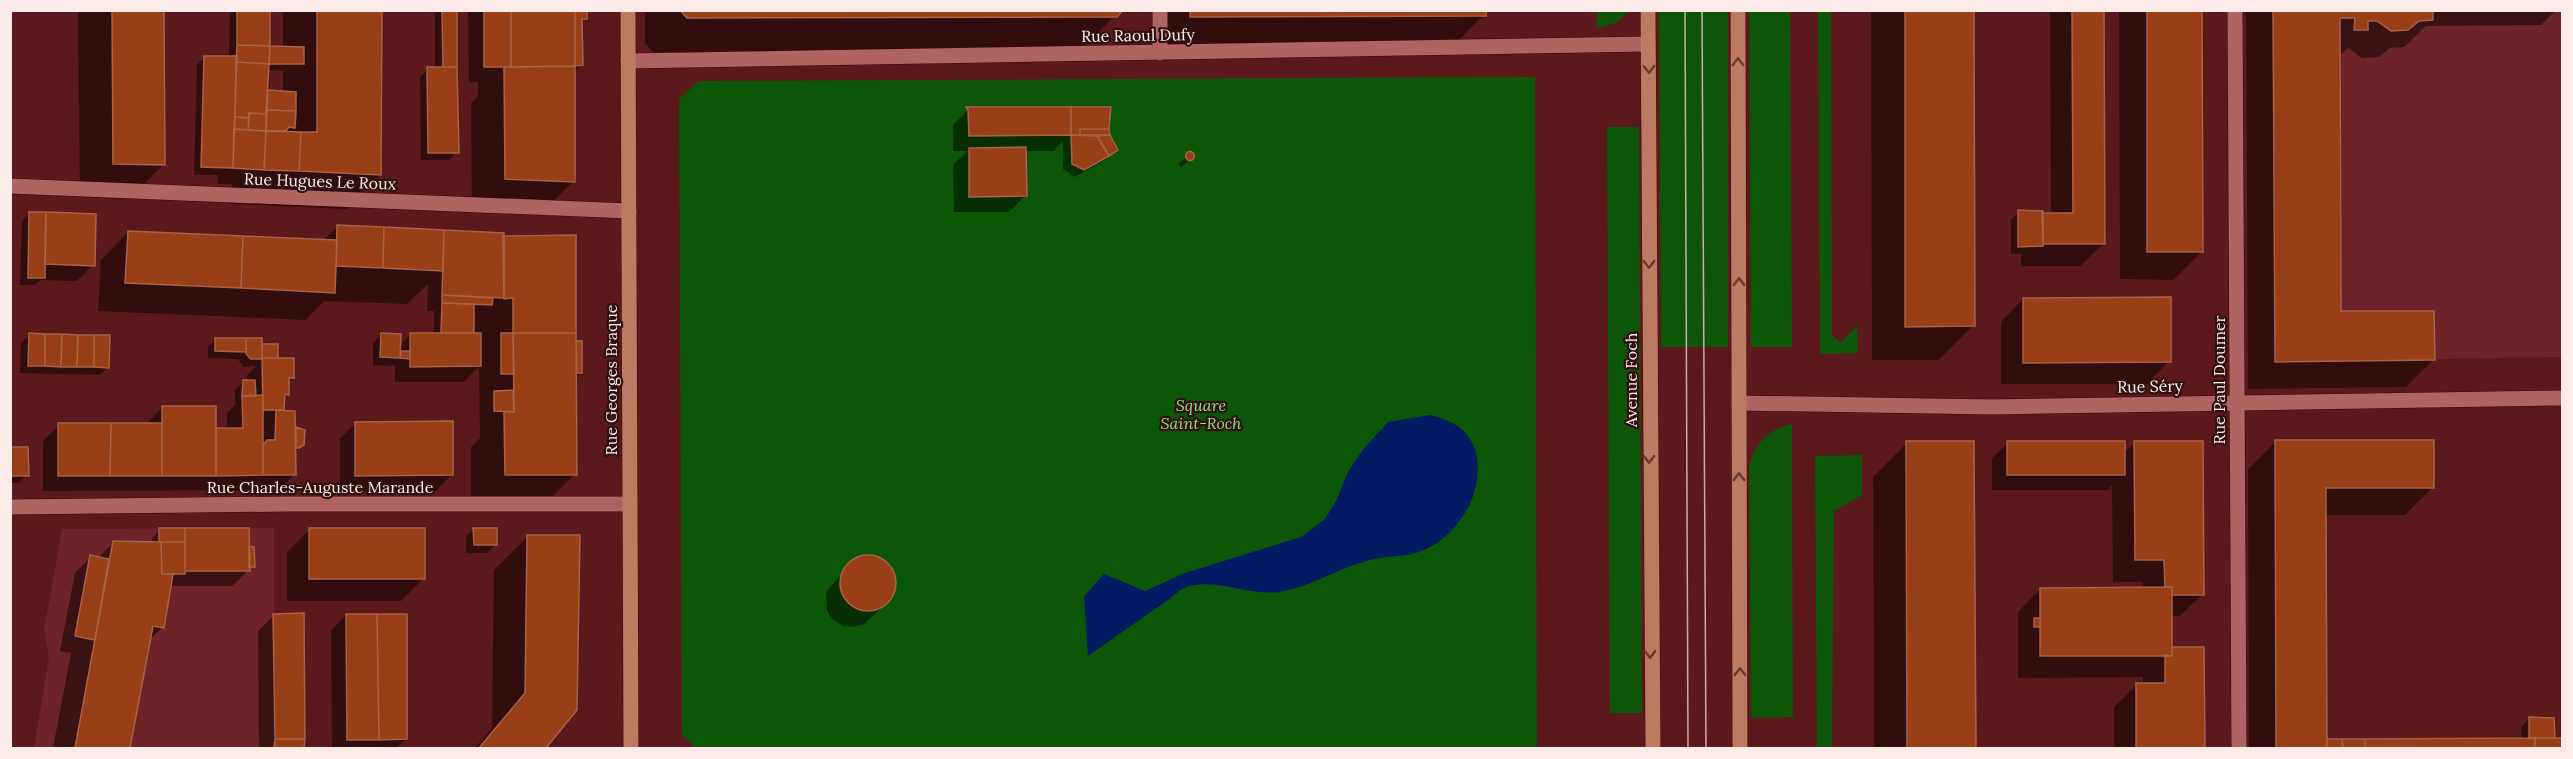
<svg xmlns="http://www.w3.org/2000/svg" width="2573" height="759" viewBox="0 0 2573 759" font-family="Lora,serif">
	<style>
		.built { fill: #6d2327 }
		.green { fill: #0d5607 }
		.water { fill: #001b62 }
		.shadow { fill: #0007; fill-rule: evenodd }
		.building { fill: #983f17; stroke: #a86247; stroke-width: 1.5 }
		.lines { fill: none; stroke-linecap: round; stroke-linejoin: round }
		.street-casing { stroke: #380509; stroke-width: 16 }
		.secondary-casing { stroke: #380509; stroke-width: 16 }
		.street { stroke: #b06462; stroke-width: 15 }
		.secondary { stroke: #bc7a60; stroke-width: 15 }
		.tram { stroke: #cdacac; stroke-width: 1.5 }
		.oneway { stroke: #673b31 }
		.labels { text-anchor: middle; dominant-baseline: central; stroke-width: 4.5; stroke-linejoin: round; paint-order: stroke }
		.street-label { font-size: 16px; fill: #fdebea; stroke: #2f1111 }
		.park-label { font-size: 16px; font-style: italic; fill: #88e27f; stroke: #2f1111 }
	</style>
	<rect width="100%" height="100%" fill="#5c191c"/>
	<path class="built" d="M2273 11H2562V357L2275 362Z
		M274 528V748H34L49 657 44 630 62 529Z"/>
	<path class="green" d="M1597 11V10L1629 11 1616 23 1597 28Z
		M1659 11H1728V347H1661Z
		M1749 11H1790L1792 347H1751Z
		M1818 11H1831L1832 334 1840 343 1857 326 1858 353 1820 354Z
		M1535 77 1537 748H696L682 735 679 99 699 81Z
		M1607 127H1639L1642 713H1610Z
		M1792 424 1793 717 1751 718 1749 468C1755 443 1767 430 1792 424Z
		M1862 455V495L1834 511 1832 748H1817L1815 456Z"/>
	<path class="water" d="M1430 415C1451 420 1470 429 1476 453 1485 491 1460 534 1424 550 1407 558 1384 555 1366 561 1337 569 1310 587 1280 592 1251 596 1218 579 1189 586 1182 588 1173 596 1167 601 1140 619 1114 638 1088 656L1084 596 1104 574 1145 591 1185 573 1301 537 1325 519 1336 501 1348 472 1363 449 1388 422Z"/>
	<path class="shadow" d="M78 10H163V165L129 199 80 197Z
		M230 10H269L268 47 283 48V10H380V175L346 209 231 204 232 184H217L218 175H194L197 65 205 57 229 58ZM267 70 283 71V93L269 92 266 95Z
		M435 10H455L457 152 449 160H421L420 77 428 69H435Z
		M468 10H586V18L581 23V65L574 72V181L540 215 472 212 471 103 478 96V82H469Z
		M645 10H1121L1081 50 653 52 645 43Z
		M1156 10H1484V15L1450 49 1156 50Z
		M1871 10H1973V326L1939 360H1872Z
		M2050 10H2102L2103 244 2081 266H2021V254H2011V220L2019 212 2051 214Z
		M2119 10H2200L2201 252 2173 280 2120 279Z
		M2246 10H2556L2541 25 2426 26 2404 47 2390 48 2379 57 2362 58 2348 48 2339 57 2340 313 2433 360 2406 387 2248 389Z
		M969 109H1108V136L1116 150 1108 158 1075 177 1063 169V141L1054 151H1025V196L1009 212H954L953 165 967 151H953V125Z
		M1191 154 1194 156 1181 167 1178 164Z
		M30 213 93 265 77 281 41 280 35 285H20L22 221Z
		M337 227 502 234 575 342 581 343V372L575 378V474L541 508H471V447L480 438 479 366 464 382H395V366L373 365V343L381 335 398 347 411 334H434V311H427L428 284 407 304 324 301 306 320 98 311 101 260 128 232 323 241Z
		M2023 299 2169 361 2147 384H2001V322Z
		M29 335 108 367 100 375 20 373 21 343Z
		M216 339 261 345 292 378 288 382 287 394 283 398V412L294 430 296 429 303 444 295 452V474L279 490 43 491V441L59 425 147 423 163 407 214 430H223L227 426V413L237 403H235V390L243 382H247V375L256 366 243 367 238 359 208 358V347Z
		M356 423 451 475 436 491H340V439Z
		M2276 441 2433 487 2405 515H2324L2325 741 2522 740 2521 727 2529 719 2553 740 2562 739V748H2249L2248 469Z
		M1973 442 1974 748H1874L1873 477 1907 443Z
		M2135 442 2203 594 2180 616H2170V648H2203V748H2114V707L2136 685H2143V677L2018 678V612L2040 589H2143V582H2113L2112 485 2108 490H1992V458L2008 443 2123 454Z
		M10 448 27 475 19 483H10Z
		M474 529 495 545 487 553H466V537Z
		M160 530 248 550 253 566 232 586H170L162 627 148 642 129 748H53L71 653 60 651 75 573 91 557 98 558 113 543H152V538Z
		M309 530 424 578 401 601H287V552Z
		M528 536 576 710 544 748H475L492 728 494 570Z
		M866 556 877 558 887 563 893 572 895 590 890 600 864 624 852 627 843 626 832 619 827 610 826 592 855 559Z
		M274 615 304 739 303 748H259L258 631Z
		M346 615 406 739 396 748H332L331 631Z"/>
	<path class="building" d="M112 10H164L165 165 113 164Z
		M237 10H270V46L237 45Z
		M317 10H382L381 175 299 171 301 132H317Z
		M442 10H457V67H443Z
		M484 10H511V67H484Z
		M511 10H575V66L511 67Z
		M575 10H587V19H582L583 65 575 66Z
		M680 10H1123L1117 17 687 18Z
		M1190 10H1486V16L1190 17Z
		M1905 10H1974L1975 326 1905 327Z
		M2072 10H2104L2105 244H2043L2042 213H2073Z
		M2147 10H2202L2203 252H2147Z
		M2273 10H2433V20L2419 21 2408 30 2391 31 2377 21H2368V30H2354L2355 18H2340L2341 311H2434L2435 360 2275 362Z
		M237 45 270 46 269 64 236 62Z
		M270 46 304 47V64H269Z
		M204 56H237L233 168 201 167Z
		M236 62 269 64 266 114 249 113V118L235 117Z
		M575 66V182L505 179 504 67Z
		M427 67H457L459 153H428Z
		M268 90 296 92V111L267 110Z
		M966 107H1071V135L969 136 968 110Z
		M1071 107H1111L1109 129H1080V135H1071Z
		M267 110 296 111 295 128 289 127 286 131H266Z
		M249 113 266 114V131L248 130Z
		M235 117 249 118 248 130 234 129Z
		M234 129 266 131 264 170 233 168Z
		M1080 129H1109L1110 135H1080Z
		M266 131 301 132 299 171 264 170Z
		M1071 135 1097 136 1109 156 1084 170 1072 164Z
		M1110 135 1118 150 1109 156 1097 136Z
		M1026 147 1027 196 969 197V148Z
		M1185.5 156a4.5 4.5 0 1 1 9 0a4.5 4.5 0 1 1-9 0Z
		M2018 210 2043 211V246L2018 247Z
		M29 212H46L45 278H28Z
		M46 212 96 214 95 266 45 264Z
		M337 225 384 227 383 268 336 266Z
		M384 227 444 230 443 271 383 268Z
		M444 230 504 233V298L442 295Z
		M128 231 243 236 241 288 125 283Z
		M576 235V333H513V298L504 299 503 236Z
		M243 236 337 240 335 293 241 288Z
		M442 295 493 298 492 305 442 303Z
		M2171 297V362L2023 363V298Z
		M442 303 474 304V333H441Z
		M29 333 45 334V366H28Z
		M381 333 401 334 400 358 380 357Z
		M410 333H481V366L410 367Z
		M501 333H513L514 374H501Z
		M513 333H576L577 475H505L504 412H514Z
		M45 334H62L61 367 45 366Z
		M62 334 78 335 77 367H61Z
		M78 335H94V367H77Z
		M94 335H110L109 368 94 367Z
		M215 338H246V352L215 351Z
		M246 338H262V359H251L246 354Z
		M576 341H582V373H577Z
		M262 344H278V358H262Z
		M401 351H410V359L400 358Z
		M262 358H294V378H289V395L285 394 284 410H263Z
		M243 380H255L256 396H242Z
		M513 390 514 412 494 411V391Z
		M263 395V475L216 476V428H243L242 396Z
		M162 406H216V476H162Z
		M276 410 295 411 296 475H263V445L267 440H275Z
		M453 421V475L355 476V422Z
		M58 423H111L110 476H58Z
		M111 423H162V476H110Z
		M296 427 305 430 304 445 299 448H296Z
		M2275 440H2434V488H2326L2327 748H2276Z
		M1906 441H1974L1976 748H1907Z
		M2007 441H2125V475H2007Z
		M2134 441H2203L2204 595H2172V587H2165L2164 560H2135Z
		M10 447H28L29 476H10Z
		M159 528H185V542H159Z
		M185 528H249L250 571H185Z
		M309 528H425V579H309Z
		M473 528H497V545H474Z
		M527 535H580L577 710 546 748H479L525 693Z
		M113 541 161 542 162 574H173L164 628 153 626 130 748H75Z
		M161 542H185V574H162Z
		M249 546 254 547 255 567H249Z
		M840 583a28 28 0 1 1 56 0a28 28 0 1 1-56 0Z
		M90 555 109 559 95 640 75 636Z
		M2172 587V656H2040V588Z
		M304 613 305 739H275L273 614Z
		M346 614H377L379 740H347Z
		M377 614H407V739L379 740Z
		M2034 618H2040V627H2034Z
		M2172 647H2204L2205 748H2136V683H2165V655L2172 656Z
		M2529 717 2554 718 2555 738H2529Z
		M2535 738H2562V748H2535Z
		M2535 738V748H2365V739Z
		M275 739H305L304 748H274Z
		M2327 739H2342L2343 748H2327Z
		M2342 739H2365V748H2343Z"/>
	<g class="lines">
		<g class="street-casing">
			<path id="street" d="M1160 10V53
				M2235 10 2239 748
				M628 61 1648 44
				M10 186 629 211
				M1739 403 1992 407 2562 398
				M10 507 290 504H630"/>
		</g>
		<g class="secondary-casing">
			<path id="secondary" d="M628 10 631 748
				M1648 10 1653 748
				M1738 10 1740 748"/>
		</g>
		<use href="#street" class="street"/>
		<use href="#secondary" class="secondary"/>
		<path class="tram" d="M1685 10 1688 748
			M1702 10 1706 748"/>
	</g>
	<defs><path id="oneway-chevron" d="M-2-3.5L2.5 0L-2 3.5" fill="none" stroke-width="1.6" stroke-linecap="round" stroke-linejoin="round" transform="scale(1.5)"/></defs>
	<g class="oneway">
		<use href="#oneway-chevron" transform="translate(1738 62) rotate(-90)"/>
		<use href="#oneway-chevron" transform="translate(1649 69) rotate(89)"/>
		<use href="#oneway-chevron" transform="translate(1649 264) rotate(90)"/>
		<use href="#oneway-chevron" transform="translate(1739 282) rotate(-90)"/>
		<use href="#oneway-chevron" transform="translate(1649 459) rotate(90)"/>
		<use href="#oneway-chevron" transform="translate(1739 477) rotate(-90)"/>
		<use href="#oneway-chevron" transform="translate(1650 654) rotate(90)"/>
		<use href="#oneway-chevron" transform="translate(1740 672) rotate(-90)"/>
	</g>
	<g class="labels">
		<g class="street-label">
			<text transform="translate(1138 35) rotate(-1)">Rue Raoul Dufy</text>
			<text transform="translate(320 181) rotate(2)">Rue Hugues Le Roux</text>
			<text transform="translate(611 380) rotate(-90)">Rue Georges Braque</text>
			<text transform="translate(1631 380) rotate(-90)">Avenue Foch</text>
			<text transform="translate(2219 380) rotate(-90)">Rue Paul Doumer</text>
			<text transform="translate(2150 386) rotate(-1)">Rue Séry</text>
			<text x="320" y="487">Rue Charles-Auguste Marande</text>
		</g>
		<g class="park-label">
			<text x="1201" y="405">Square<tspan x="1201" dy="18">Saint-Roch</tspan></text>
		</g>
	</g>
	<rect width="2573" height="759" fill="none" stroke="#fdebea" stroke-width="24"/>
</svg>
